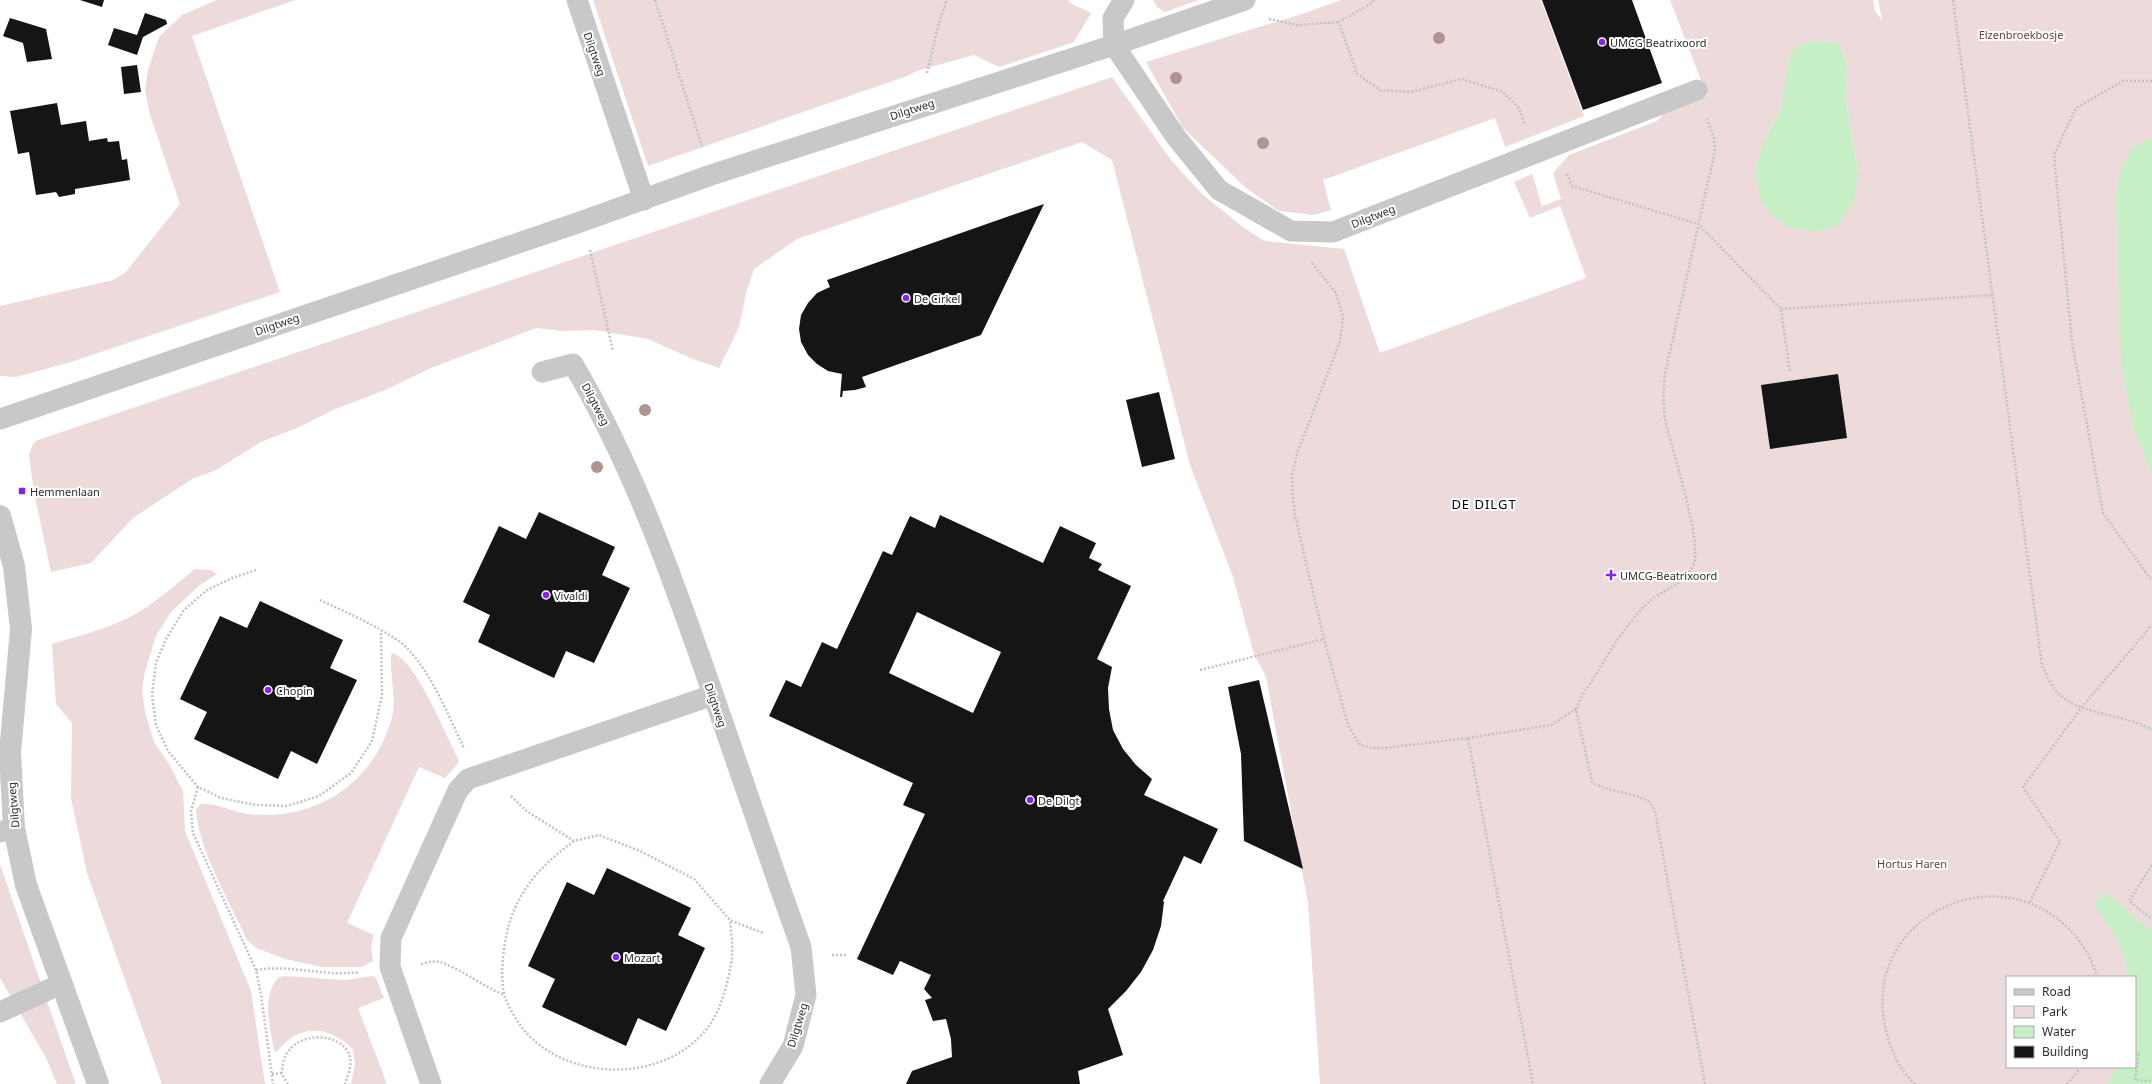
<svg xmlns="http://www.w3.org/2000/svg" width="2152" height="1084" viewBox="0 0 2152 1084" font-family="'Noto Sans',sans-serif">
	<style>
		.green { fill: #eddbdb; fill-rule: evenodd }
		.water { fill: #c7efc5 }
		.building { fill: #151515; fill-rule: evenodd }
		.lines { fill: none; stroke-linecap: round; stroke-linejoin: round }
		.path { stroke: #c2c2c2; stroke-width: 2.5; stroke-dasharray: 2 2; stroke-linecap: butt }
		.lane { stroke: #c8c8c8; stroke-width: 21 }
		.street { stroke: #c8c8c8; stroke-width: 22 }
		.tree { fill: #af9492 }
		.poi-dot { fill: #8722f4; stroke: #fff; stroke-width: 1.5 }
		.labels { text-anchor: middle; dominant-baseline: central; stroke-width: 4; stroke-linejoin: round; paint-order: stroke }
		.park-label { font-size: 11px; fill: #6e3d38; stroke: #fff }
		.poi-label { font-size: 11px; fill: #2e2e2e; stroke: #fff; text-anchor: start }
		.street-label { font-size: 11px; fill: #2e2e2e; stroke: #fff }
		.quarter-label { font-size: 13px; letter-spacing: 1px; fill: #000; stroke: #fff }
	</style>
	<rect width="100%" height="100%" fill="#fff"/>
	<path class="green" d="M217 0H295L192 36 280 292 71 362 16 377 0 376V306L113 280 125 273 180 204 150 115 145 90 148 70 159 37 182 15Z
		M593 0H1069L1068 2 1091 13 1074 42 999 67 974 55 920 70 904 77 648 166Z
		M1153 0H1198L1165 12 1157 7Z
		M1341 0H1541L1584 116 1505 147 1495 118 1323 180 1331 210 1314 215 1279 211 1246 188 1183 128 1146 62 1308 12Z
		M1670 0H1873L1875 11 1882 20 1878 0H2152V1084H1320L1308 903 1266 677 1253 651 1233 577 1190 465 1112 160 1082 142 797 239 754 269 747 290 739 327 719 368 693 359 648 339 595 330 561 331 536 328 431 368 385 390 333 410 297 428 261 442 216 470 192 479 133 518 91 563 51 572 34 493 29 454 33 444 38 440 1112 77 1171 160 1203 195 1243 227 1264 241 1344 249 1380 353 1586 278 1560 206 1530 218 1514 182 1532 174 1542 206 1561 199 1553 173 1569 155 1657 121 1671 106 1707 96ZM1819 40 1839 44 1847 64 1846 101 1858 172 1765 139 1780 113 1799 45ZM2007 977H2135V1067H2007Z
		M195 569 211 570 217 574 200 585 171 612 156 636 145 671 142 690 145 712 154 742 169 764 183 791 185 831 251 991 265 1084H162L87 873 71 798 72 723 56 704 52 644C79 636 106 629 130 617 154 604 174 586 195 569Z
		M392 653C417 660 446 737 459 760 457 767 449 772 445 778L419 767 347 923 374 935 371 946 373 961 362 967H322L285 959 256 948 247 940C230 902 198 849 196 809L201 804C219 803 232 812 248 814 317 822 377 781 393 713 396 697 388 662 392 653Z
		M0 864 68 1062 76 1084H57L46 1058 0 978Z
		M285 976 345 980 373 976 376 978 384 998 358 1008 387 1084H351L355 1064 353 1050C336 1030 308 1023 287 1041 283 1044 280 1049 276 1052L274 1050C270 1027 261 996 279 977Z"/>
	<path class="water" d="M1819 40 1839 44 1847 64 1846 101 1858 172 1853 203 1837 226 1816 232 1792 228 1773 217 1760 198 1755 171 1765 139 1780 113 1790 54 1799 45Z
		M2152 138V475L2133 426 2121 361 2116 198 2120 171 2132 148Z
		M2103 893 2108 895 2152 931V1084H2107L2117 1067H2135V977H2129C2125 950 2111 927 2094 906Z"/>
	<path class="building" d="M80 0H104L102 7Z
		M1542 0H1632L1662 83 1583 110Z
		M145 13 166 20 167 24 143 37 137 55 108 45 114 28 137 35Z
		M10 18 46 29 52 59 27 62 23 43 3 36Z
		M137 65 141 92 124 94 121 67Z
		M57 103 61 125 86 121 89 141 107 138 108 142 119 141 122 160 127 159 130 180 75 189V194L59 197 56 192 36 195 29 152 18 154 10 111Z
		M1044 204 981 335 862 377 866 387 855 390 843 391 842 397H840L842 374 828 371 817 364 808 355 801 342 799 329 801 315 808 303 817 293 830 287 827 280Z
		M1838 374 1847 438 1770 449 1761 385Z
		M1159 392 1175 459 1142 467 1126 400Z
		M539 512 615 547 602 575 630 588 594 663 566 651 554 678 478 642 490 615 463 602 499 526 526 539Z
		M940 515 1043 563 1060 526 1096 543 1089 558 1102 564 1098 570 1131 586 1097 659 1112 667 1108 688 1109 709 1113 730 1123 749 1136 765 1152 779 1144 795 1218 829 1201 864 1184 856 1163 901 1164 902 1161 926 1153 950 1141 972 1126 991 1108 1009 1123 1055 1078 1071 1080 1084H906L912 1071 952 1057 951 1039 946 1019 933 1021 925 1000 932 998 924 989 931 975 900 961 893 975 857 959 925 814 903 805 913 783 769 716 786 680 801 687 822 642 837 649 883 551 892 555 910 516 935 528ZM917 612 1001 652 973 713 889 673Z
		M260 601 343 640 330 668 357 680 317 764 291 751 278 779 194 739 207 712 180 699 220 616 247 628Z
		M1259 680 1303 869 1244 841 1241 754 1228 687Z
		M607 868 691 908 678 935 705 948 666 1031 638 1018 626 1046 542 1007 555 979 528 966 567 882 594 895Z"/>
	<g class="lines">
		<path class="path" d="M655 0 702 146
			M1374 0 1369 5 1339 22 1357 74 1380 90 1410 92 1462 79 1503 92 1519 108 1525 125
			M1953 0 2042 666C2047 675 2052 689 2060 695 2081 715 2127 714 2152 730
			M1269 19 1298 25 1339 22
			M927 73 939 22 947 0
			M2152 81H2123L2076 108 2054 155 2072 342 2103 513 2152 581
			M1567 174 1572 186 1698 224 1781 309 1790 372
			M590 250 613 351
			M1312 263 1336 293 1343 318 1340 341 1297 454 1292 475 1293 498 1295 515 1324 639 1348 725 1360 745 1372 748H1385L1468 738 1533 1084
			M1781 309 1993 295
			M256 570 232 578 207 590 184 610 166 639 156 663 152 695 156 725 168 751 198 787 221 798 256 805 287 806 319 796 351 773 372 741 382 695 381 631
			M320 600C343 611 392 632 408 649 433 676 448 715 464 748
			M1200 670 1324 639
			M1468 738 1551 725 1576 709
			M198 787 191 811 193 833 256 970 261 994 273 1084
			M511 796 525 810 574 841 599 835 640 851 694 879 730 920 763 933
			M574 841C537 868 512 897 505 943 502 960 501 977 504 994 507 1006 516 1019 523 1029 568 1084 670 1084 711 1023 722 1007 730 975 732 957 733 945 731 932 730 920
			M2152 865 2129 901 2152 919
			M2030 902 2060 842 2023 787 2082 707 2152 625
			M832 955H848
			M421 964C428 962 436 960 443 963 462 970 483 986 504 995
			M256 970C289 964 325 977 359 972
			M2135 1053 2139 1054 2135 1080 2152 1081
			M272 1074 282 1073
			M288 1084C286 1081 283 1077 282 1073 281 1071 283 1067 283 1064 288 1032 338 1029 349 1054 353 1063 348 1075 345 1084
			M1705 1084 1655 812C1654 810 1653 806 1651 804 1644 794 1606 792 1592 782L1576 709 1582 696C1603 665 1621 628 1649 602 1662 590 1685 584 1693 566 1704 543 1671 449 1665 419 1663 403 1663 390 1665 374L1715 151 1714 138 1707 119
			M1915 1084C1899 1070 1889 1047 1885 1026 1863 923 1986 856 2064 924 2079 937 2092 957 2097 977
			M2067 1084 2081 1067"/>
		<path class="lane" d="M577 0 644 200
			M1124 0 1113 18 1114 45 1176 137 1219 190 1291 231 1333 232 1697 90
			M542 372 573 364C634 467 674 582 713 694 742 779 771 863 801 947L806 995 793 1046 770 1084
			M0 419 583 221 711 175 1114 45 1245 0
			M0 832 14 828
			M0 1012 61 984
			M431 1084 390 967 391 938 458 790 468 779 713 695"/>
		<path class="street" d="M0 516 14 566 21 629 10 753 14 828 26 885 98 1084"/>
	</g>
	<g class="tree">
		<circle cx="1439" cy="38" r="6"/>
		<circle cx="1176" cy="78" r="6"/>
		<circle cx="1263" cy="143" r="6"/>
		<circle cx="645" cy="410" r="6"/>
		<circle cx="597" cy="467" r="6"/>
	</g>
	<g class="poi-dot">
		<circle cx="1602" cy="42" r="4"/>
		<circle cx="906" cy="298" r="4"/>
		<rect x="18" y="487" width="8" height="8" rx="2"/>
		<path d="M1609 569h4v4h4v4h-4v4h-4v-4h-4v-4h4z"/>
		<circle cx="546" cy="595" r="4"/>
		<circle cx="268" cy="690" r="4"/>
		<circle cx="1030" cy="800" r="4"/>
		<circle cx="616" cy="957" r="4"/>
	</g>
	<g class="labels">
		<g class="park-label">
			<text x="2021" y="34">Elzenbroekbosje</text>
			<text x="1912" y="863">Hortus Haren</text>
		</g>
		<g class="poi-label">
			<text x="1610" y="42">UMCG Beatrixoord</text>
			<text x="914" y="298">De Cirkel</text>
			<text x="30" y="491">Hemmenlaan</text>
			<text x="1620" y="575">UMCG-Beatrixoord</text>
			<text x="554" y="595">Vivaldi</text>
			<text x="276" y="690">Chopin</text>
			<text x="1038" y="800">De Dilgt</text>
			<text x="624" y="957">Mozart</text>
		</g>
		<g class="street-label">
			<text transform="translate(595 54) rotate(71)">Dilgtweg</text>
			<text transform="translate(912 109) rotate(-18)">Dilgtweg</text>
			<text transform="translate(1373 216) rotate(-21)">Dilgtweg</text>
			<text transform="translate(277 324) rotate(-19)">Dilgtweg</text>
			<text transform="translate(596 404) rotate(62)">Dilgtweg</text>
			<text transform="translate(716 705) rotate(71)">Dilgtweg</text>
			<text transform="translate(13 805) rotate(-95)">Dilgtweg</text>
			<text transform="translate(797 1025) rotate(-73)">Dilgtweg</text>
		</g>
		<g class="quarter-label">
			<text x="1484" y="504">DE DILGT</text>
		</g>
	</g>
	<rect x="2006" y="976" width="130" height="92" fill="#ffffff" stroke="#ababab"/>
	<rect x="2014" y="989" width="20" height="6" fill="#c8c8c8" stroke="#ababab"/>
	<text x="2042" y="996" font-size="12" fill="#2e2e2e">Road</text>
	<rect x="2014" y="1006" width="20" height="12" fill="#eddbdb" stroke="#ababab"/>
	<text x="2042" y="1016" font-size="12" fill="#2e2e2e">Park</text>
	<rect x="2014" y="1026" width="20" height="12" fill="#c7efc5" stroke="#ababab"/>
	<text x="2042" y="1036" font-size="12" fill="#2e2e2e">Water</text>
	<rect x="2014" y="1046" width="20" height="12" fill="#151515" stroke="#ababab"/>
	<text x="2042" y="1056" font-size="12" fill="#2e2e2e">Building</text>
</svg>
